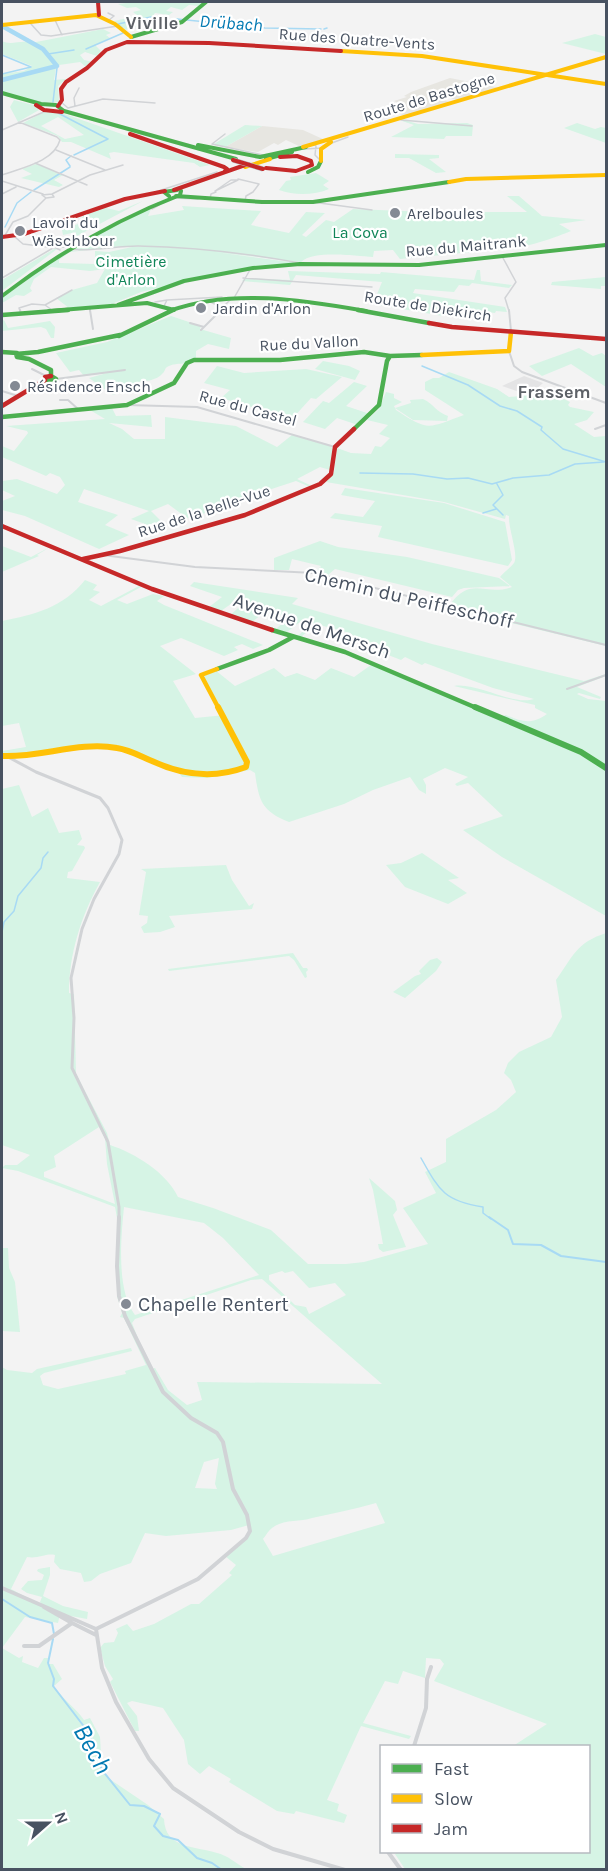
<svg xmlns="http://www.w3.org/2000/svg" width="608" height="1871" viewBox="0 0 608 1871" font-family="Karla,sans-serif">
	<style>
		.commercial { fill: #e7e6e1 }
		.education { fill: #e4e4e5 }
		.green { fill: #d6f4e5; fill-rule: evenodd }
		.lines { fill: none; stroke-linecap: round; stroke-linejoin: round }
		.stream-far1 { stroke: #a8daf4; stroke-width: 1.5 }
		.stream { stroke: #a8daf4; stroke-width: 2 }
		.river { stroke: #a8daf4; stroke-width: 4.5 }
		.street-far3 { stroke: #d1d3d6; stroke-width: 1.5 }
		.street-far2 { stroke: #d1d3d6; stroke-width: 2 }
		.street-far1 { stroke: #d1d3d6; stroke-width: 3 }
		.street { stroke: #d1d3d6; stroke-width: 4 }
		.fast-far2 { stroke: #4caf50; stroke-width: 4 }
		.fast-far1 { stroke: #4caf50; stroke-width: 4.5 }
		.fast { stroke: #4caf50; stroke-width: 6 }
		.slow-far2 { stroke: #ffc107; stroke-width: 4 }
		.slow-far1 { stroke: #ffc107; stroke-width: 4.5 }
		.slow { stroke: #ffc107; stroke-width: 6 }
		.jam-far1 { stroke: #c62828; stroke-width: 4 }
		.jam { stroke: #c62828; stroke-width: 4.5 }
		.jam-bridge-casing { stroke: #b6bbc3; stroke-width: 5; stroke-linecap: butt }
		.jam-bridge { stroke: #c62828; stroke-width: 4 }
		.poi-dot { fill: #848a94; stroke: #fff; stroke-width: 2 }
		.labels { text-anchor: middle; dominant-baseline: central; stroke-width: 4.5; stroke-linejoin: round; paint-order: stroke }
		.far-street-label { font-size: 16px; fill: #485261; stroke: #fff }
		.far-poi-label { font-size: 16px; fill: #485261; stroke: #fff; text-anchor: start }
		.far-park-label { font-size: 16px; fill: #108558; stroke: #fff }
		.far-quarter-label { font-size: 18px; font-weight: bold; fill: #5d6167; stroke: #fff }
		.far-water-label { font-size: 18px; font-style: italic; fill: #0279b2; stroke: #fff }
		.street-label { font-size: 20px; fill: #485261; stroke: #fff }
		.poi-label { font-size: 20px; fill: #485261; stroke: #fff; text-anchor: start }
		.near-water-label { font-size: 26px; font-style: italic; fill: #0279b2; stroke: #fff }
	</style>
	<rect width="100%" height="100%" fill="#f3f3f3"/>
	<path class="commercial" d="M450 78 500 88 457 100 434 94 428 96 450 102 405 116 390 110 404 106 394 101 407 97 404 96 411 92Z
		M262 126 303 130 325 140 301 147 286 140 278 145 274 143 258 152 225 147Z"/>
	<path class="education" d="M524 376 543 383 533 392 525 394 502 386Z"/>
	<path class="green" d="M134 2H206L200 6 189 5 182 10 171 7 166 11 173 12 169 15 155 13 153 16 165 23 177 18 183 21C172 19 160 24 149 27L147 24 125 30 114 21 138 16 133 12 141 10 136 7 127 8 118 4Z
		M103 29 111 33 106 35 110 38 95 45 101 51 97 56 85 52 80 55 84 60 93 62 86 67 80 62 59 65 56 68 54 80 66 79 58 86 59 102 42 103 2 92V74L24 71 32 66 2 54V41C12 46 21 39 31 43Z
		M595 34 606 37V54L562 43Z
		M14 100 37 106 39 110 18 122 10 107Z
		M44 112H59L210 165 200 167 194 163 114 152 109 153 111 159 71 142H62L58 136 23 123ZM58 117 84 135 65 139 41 126Z
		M404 120 418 124 467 123 473 125 472 136H446L444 139 391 137 414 125 402 121Z
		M577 123 595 129 601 127 606 128V143L564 128Z
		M245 125 262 126 225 147 214 144Z
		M395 154 439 155V158L429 159 446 172 436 173 409 158H395Z
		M36 164 63 175 54 180 63 185 59 187 21 178 32 174 22 169Z
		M316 173 329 181 323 185 329 189C315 195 295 196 279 190L286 181 291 180 290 177Z
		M507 196H519L542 216 586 220 559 224 571 231C554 238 522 250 503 247 490 245 494 241 477 244L482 251 400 259 393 250 374 251 373 257C354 256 314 250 301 262L215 252 297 263 254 266 141 292 112 304 69 308 56 298 72 290 97 283 105 269 90 271 51 267 34 279 30 288 32 291 24 296 16 295 2 303V298L68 250 79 251 73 247 122 219 148 209H151L148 216 184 210 182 206 261 211 251 225 289 233 306 212 325 213 302 235 306 237 326 220 334 222 353 209 429 212H527ZM123 246 155 247H132L109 252 95 251V257L98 258 94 259 95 264 59 263V260L70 252Z
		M143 201 75 237 76 232 63 235 62 230 78 224 84 215 106 208 119 211Z
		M54 249H57L2 291V280Z
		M477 270H480L481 281 512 285 509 288 472 283 469 286 459 285 454 292 415 289 413 293 505 307 507 312 496 311 495 313 478 311 476 313 451 308 443 316 373 304 382 282 296 275 290 285 242 281 245 278 290 280 288 271 380 274 381 272 474 280Z
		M606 277V286H601V289L551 285 552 282Z
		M171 316 201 326 200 329 231 338 229 349 208 344 196 351V359C184 366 178 362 169 366 164 368 166 370 163 373 156 381 146 381 136 382L135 385 113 395 89 378 107 373 84 376 79 370 70 372 56 353 107 342Z
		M4 320 8 328 50 321 55 327 54 338H51L46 329 41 327 2 331V321Z
		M579 348 593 356 602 353 606 356V387L571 364 542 376 529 366Z
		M323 361 349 366 360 371 355 380 315 369Z
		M217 366 244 373 306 369 342 377 316 399 311 398 292 419 221 398 230 390 204 383Z
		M449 372 497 389 509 397 532 395 538 390 558 400 564 399 570 402 568 405 570 407 594 412 587 420 574 424 594 437 606 436V646L453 609 454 607 449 606C471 574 484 597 512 587L500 577C504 572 510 568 514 563 519 555 508 528 509 516L506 515 505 519 444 502 326 482 334 472 337 448 351 453 371 454 375 446 381 447 390 438 379 434 388 425 367 420 379 409 386 392 394 394V398L402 402 394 406 396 410C429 432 428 428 464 415L425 390V382L433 378H439Z
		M354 382 367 386 346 406 370 414 358 425 337 418 325 429 303 422 323 401 329 403Z
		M423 399C434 404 436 412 448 416L447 421 413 420 395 408 411 403 410 400Z
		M112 408 116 416 151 415 152 427 109 423 122 429 134 439H165V417L236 426 277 447 292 435 330 446 333 449 330 470 320 467 297 479 312 486 310 487 296 481 238 500 242 503 187 518 168 504 151 511 161 521 148 525 131 519 149 511 84 489 78 502 118 515 105 525 129 535 99 549 25 516 2 510V501L15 496 2 490V481L17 479 57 494 65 485 60 477 50 473 46 476 2 457V446L14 451 28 433 27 431 6 426 105 419 90 410Z
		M345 488 444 503 505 522 512 560 508 566 378 537 382 526 330 518 335 513 363 517 375 501 341 495Z
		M320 541 338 547 407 557 499 578 510 586 464 588 458 590 452 597 335 569 328 575 316 572 321 566 292 559 289 570H274V558Z
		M2 546 31 557 50 547 37 555 39 556 2 572Z
		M85 580 97 585 93 590 100 592 89 600 101 606 139 586 141 587 117 600 127 604 153 594 164 596 157 601 164 605 263 645 253 649 242 644 234 647 238 650 224 656 181 638 160 646 196 674 173 681 195 718 225 715 204 679 206 673 215 670 235 686 274 668 285 677 297 673 315 680 331 668 354 677 371 665 500 717 506 715C522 722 532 725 547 714L535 708V705L454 686C477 682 512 706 534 699L493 688 425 663 422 665 405 657 401 660 360 644 359 640 350 633 316 624 301 637 298 636 309 625 300 622 287 632 276 629 288 618 267 610 252 622 230 615 243 604 235 601 221 611 209 607 222 597 190 586 194 582 298 598 292 604 432 644 584 681 606 674V676L577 687 601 697 600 699 579 693 577 694 588 699 606 701V916L502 857 463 830 503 816 468 783 457 786 455 784 468 777 445 768 423 779 426 785V794L419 790 410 777 373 790 344 804 289 822C262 811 259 802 255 773L250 770 207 778 182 777 179 773 133 754 112 748 46 751 18 756 4 754 2 751 26 747 19 723 2 726V621C34 615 64 607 85 580Z
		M19 785 32 817 48 808 59 833 79 830 82 839 77 845 84 846 85 848 72 871 68 872 67 878 100 882C81 916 69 954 69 993L74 994 76 1074 107 1133 110 1145C135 1153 167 1173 178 1197L213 1208 271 1230 308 1264H346L364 1262 428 1244 403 1208 436 1193 425 1172 446 1162V1139L496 1110 516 1092 511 1080 504 1073 508 1063 519 1052 551 1037 562 1017 556 980C574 955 576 943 606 933V1869H405L395 1854 398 1852H588V1746H513L547 1724 434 1681 444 1664 440 1659 426 1658 425 1678 403 1671 398 1684 385 1681 363 1723 411 1736 409 1739 361 1726 327 1800 339 1804 337 1811 347 1815 344 1823 296 1811 294 1814 277 1811 229 1782 231 1779 209 1766 200 1774 188 1764 184 1740 163 1708 132 1701 127 1703 137 1716 139 1731H135L110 1682 113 1679 105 1666 100 1648 104 1643 114 1642 118 1633 116 1629 127 1624 133 1631 154 1624 191 1604H199L232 1575 229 1573 236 1565 225 1556C234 1548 250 1539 249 1525L231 1530 166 1536 145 1533 131 1563 100 1574 91 1581 84 1582 81 1573 60 1569 54 1562 55 1555C45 1553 39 1559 27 1557L11 1589 43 1606 40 1602 42 1597 27 1593 21 1589 28 1581 42 1580 44 1575 37 1571 38 1569 50 1567V1575L43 1596 63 1606 88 1612 87 1619 60 1614 58 1623 25 1617 2 1648 19 1658 23 1656 22 1662 38 1668 44 1658H48L47 1664H53L62 1679 54 1686C62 1699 75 1707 84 1720L90 1718 100 1737 102 1770 111 1780 148 1805 164 1819C165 1849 195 1846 217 1853 227 1855 237 1864 246 1869H2V1367L7 1370 32 1373 37 1369 131 1348 132 1351 44 1373 40 1376 43 1385 58 1389 126 1374 125 1371 146 1365 124 1318 120 1317 122 1313 117 1296V1218L115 1207 18 1171 2 1168 5 1165H17L30 1155 2 1145V789ZM99 1127 105 1138 107 1164 115 1204 44 1177V1172L56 1167 54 1156ZM124 1207 204 1223 223 1238 259 1275 135 1315C116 1290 121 1238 124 1207ZM282 1271 285 1273 293 1271 309 1288 335 1283 346 1295 309 1314 306 1307 295 1305 269 1280V1275ZM262 1279 382 1384 197 1382 202 1400 187 1405 168 1390 155 1368 150 1369 132 1323 135 1319 251 1280ZM219 1458 215 1484 217 1489 195 1488 204 1462ZM376 1503 385 1523 273 1556 263 1539C266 1535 269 1530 272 1528 283 1519 300 1522 312 1518 334 1513 355 1509 376 1503Z
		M422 853 459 878 448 880 467 893 448 904 405 887 386 865 401 863Z
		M226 865 232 880 249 906 254 903 252 909 169 916 175 927 160 932 144 933 141 927 147 923 148 916 139 915 146 872 141 869Z
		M293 953 303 968H307L308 970 306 972 307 977 305 978 294 960 289 956 169 971 168 969Z
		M437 958 442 962 436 971 405 998 393 992 415 976 421 974 419 971 430 960Z
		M369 1178 395 1201 397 1210 393 1215 406 1247 383 1252 379 1249 378 1244H383L373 1190Z
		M2 1248H8L9 1268 15 1282 20 1332 2 1331Z"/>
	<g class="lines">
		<path class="stream-far1" d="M122 28 118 24 151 17 165 23 177 19 265 28 321 29
			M324 29 327 28
			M86 49 123 33
			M48 54 74 50
			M2 55 31 67 2 74
			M53 102 57 68
			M58 113 108 139 74 155
			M70 166 66 160 71 156
			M34 190 70 167
			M5 227 17 203 31 192
			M422 366 468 385 500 406 517 411 542 427 541 430 563 449 606 462
			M360 473 413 474 447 479 468 478 492 484 513 478 549 475 575 464 604 462
			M497 484 503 495 493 505 503 515
			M483 513 496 509
			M2 932 4 922 14 911 18 896 41 868 43 858 48 852
			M421 1158C439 1190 444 1201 483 1207V1213L491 1219"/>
		<path class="stream" d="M489 1217 508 1230 513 1244 541 1245 561 1256 606 1262
			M2 1599 30 1617 52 1623 54 1634
			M53 1639 48 1663 54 1679 53 1686 89 1733 102 1770 130 1805 144 1806 160 1814 154 1826 163 1836 178 1840 197 1858 212 1863 222 1870"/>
		<path class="river" d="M2 26 43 49 57 66 2 80"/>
		<path class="street-far3" d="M108 13 114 16 109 20
			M55 20 62 35
			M31 24 41 35 51 36 118 26
			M61 102 68 108 103 99 155 103
			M75 106 74 98 79 88
			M401 120 472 126
			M2 130 46 111
			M225 134 212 144 263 155
			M313 144 316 146 315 155 321 161
			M329 144 348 137
			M304 149 324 148
			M56 150 105 170
			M35 163 87 185
			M2 175C21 168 54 162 60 140L57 137 19 122
			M238 179 259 184 253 192 246 196 245 201
			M231 180H238L215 191Z
			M2 181 43 194
			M152 193 217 172
			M2 194 16 187
			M46 198 42 195 52 194 90 175 123 165
			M172 198 198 199
			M210 199 211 194 216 192
			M312 202 372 210
			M149 207 152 209 159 205 158 203
			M4 237 13 222 28 216 46 198 54 197 52 194
			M15 237 23 244 56 248
			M68 249C92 252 114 246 138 246 192 247 246 253 300 263
			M60 250 56 248 65 247
			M503 258 516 282 505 298 509 311
			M2 278 53 248
			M243 278 372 287
			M234 298 251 268
			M209 301 222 308
			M155 302 167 300
			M164 306 167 300 222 297
			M90 308V311
			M52 310 45 305 72 290
			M20 311 19 308 32 304 45 305
			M219 311 230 300"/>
		<path class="street-far2" d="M20 310 21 313
			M90 310 93 329
			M509 310 511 331
			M190 323 204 327
			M201 330 221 310
			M509 351 514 366 522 372 606 403
			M32 369 46 376
			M56 379 125 370
			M2 391 18 396
			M60 400H68L78 409
			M127 405 197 407 335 447
			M595 429 606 425
			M103 555 195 567 314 573 606 645
			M567 689 606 675"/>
		<path class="street-far1" d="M10 758 36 772 100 798 108 808 122 840 119 854 94 899 82 929 71 978 74 1018 72 1068 108 1142 119 1207V1219"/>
		<path class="street" d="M2 1588 96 1629
			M44 1607 72 1623
			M96 1629 198 1579 246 1538 250 1531 247 1515 233 1489 223 1442 217 1433 191 1418 163 1392 125 1316 119 1296 117 1266 119 1217
			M96 1629 102 1668 116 1702 149 1759 173 1788 239 1832 273 1849 345 1870
			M24 1646H39L72 1623 96 1635
			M414 1746 426 1708 427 1679 431 1667
			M388 1852 401 1870"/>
		<path class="fast-far2" d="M131 37 182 22 206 2
			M2 93 41 104 56 105 64 111 236 159
			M198 145 260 157 306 147
			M266 159 292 152
			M308 172 318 167 321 161
			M169 196 164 192 177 190
			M176 196 262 202H313L449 182
			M2 296C57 254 115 220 180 195L181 191
			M118 305 184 281 253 268 300 264 419 265 606 245
			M49 311 147 303 174 310
			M169 311C232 288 303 300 366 311"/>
		<path class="fast-far1" d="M358 310 429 323
			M2 315 68 310
			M119 336 173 310
			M2 352 17 353
			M45 380 56 379 51 376V370L29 359 17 357 16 354 38 352 120 335
			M2 417 127 405 174 383 187 363 194 360H280L364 352 390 356 422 355
			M354 429 379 405 387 361 390 356
			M272 630 345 652 479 709
			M217 669 269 650 293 637"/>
		<path class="fast" d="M475 707 581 752 606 768"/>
		<path class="slow-far2" d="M2 25 96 15 115 24 131 37
			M341 51 422 56 606 84
			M303 147 606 57
			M321 161V149L331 142
			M245 167 270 159
			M449 182 466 179 606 175"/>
		<path class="slow-far1" d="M422 355 509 351 511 332
			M217 669 201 675 219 709"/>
		<path class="slow" d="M2 756C40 758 79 741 117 748 130 750 140 756 152 761 182 775 214 779 246 767L247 762 218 707"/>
		<path class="jam-far1" d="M98 2 99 15
			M36 105 44 110 62 112
			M58 106 62 100 61 89 66 82 87 68 106 50 127 42 209 43 341 51
			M130 134 224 167 227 169 225 171
			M266 168 296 171 312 165 311 161 297 156 280 157
			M174 190 248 164
			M2 237 24 234 125 199 165 191"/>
		<path class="jam" d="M429 323 452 327 606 339
			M2 406 45 380V377L51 376
			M2 526 152 589 272 630
			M83 559 120 551 245 515 320 484 331 474 335 447 354 429"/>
		<g class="jam-bridge-casing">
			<path id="jam-bridge" d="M233 160 263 169"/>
		</g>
		<use href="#jam-bridge" class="jam-bridge"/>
	</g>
	<g class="poi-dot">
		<circle cx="395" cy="213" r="6"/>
		<circle cx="20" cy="231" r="6"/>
		<circle cx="201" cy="308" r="6"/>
		<circle cx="15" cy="386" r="6"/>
		<circle cx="126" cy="1304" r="6"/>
	</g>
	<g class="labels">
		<g class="far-street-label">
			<text transform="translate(357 39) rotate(4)">Rue des Quatre-Vents</text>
			<text transform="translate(429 97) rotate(-17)">Route de Bastogne</text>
			<text transform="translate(466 246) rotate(-5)">Rue du Maitrank</text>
			<text transform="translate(428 306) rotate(9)">Route de Diekirch</text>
			<text transform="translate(309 343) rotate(-3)">Rue du Vallon</text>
			<text transform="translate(248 408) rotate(15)">Rue du Castel</text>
			<text transform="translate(204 511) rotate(-18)">Rue de la Belle-Vue</text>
		</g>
		<g class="far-poi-label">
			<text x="407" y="213">Arelboules</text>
			<text x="32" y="222">Lavoir du<tspan x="32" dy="18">Wäschbour</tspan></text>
			<text x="213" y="308">Jardin d'Arlon</text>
			<text x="27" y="386">Résidence Ensch</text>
		</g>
		<g class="far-park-label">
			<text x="360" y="232">La Cova</text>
			<text x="131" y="261">Cimetière<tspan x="131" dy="18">d'Arlon</tspan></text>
		</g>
		<g class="far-quarter-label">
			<text x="152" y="23">Viville</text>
			<text x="554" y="392">Frassem</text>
		</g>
		<g class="far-water-label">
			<text transform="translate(231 23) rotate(4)">Drübach</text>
		</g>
		<g class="street-label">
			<text transform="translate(409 598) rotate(13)">Chemin du Peiffeschoff</text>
			<text transform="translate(312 626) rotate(19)">Avenue de Mersch</text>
		</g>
		<g class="poi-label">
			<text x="138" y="1304">Chapelle Rentert</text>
		</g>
		<g class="near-water-label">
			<text transform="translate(93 1749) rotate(61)">Bech</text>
		</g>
	</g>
	<rect width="608" height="1871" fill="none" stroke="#485261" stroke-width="6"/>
	<rect x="380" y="1745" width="210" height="108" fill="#ffffff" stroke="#b6bac0" stroke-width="1.5"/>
	<rect x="392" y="1764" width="30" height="9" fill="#4caf50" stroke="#b6bac0" stroke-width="1.5"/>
	<text x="434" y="1775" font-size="18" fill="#485261">Fast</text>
	<rect x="392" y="1794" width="30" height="9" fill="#ffc107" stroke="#b6bac0" stroke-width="1.5"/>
	<text x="434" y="1805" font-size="18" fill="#485261">Slow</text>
	<rect x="392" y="1824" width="30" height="9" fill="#c62828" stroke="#b6bac0" stroke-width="1.5"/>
	<text x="434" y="1835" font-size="18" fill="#485261">Jam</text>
	<g transform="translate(48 1823) rotate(69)" stroke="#ffffff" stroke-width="4.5" paint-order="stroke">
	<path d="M0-4.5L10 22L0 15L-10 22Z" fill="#485261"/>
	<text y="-9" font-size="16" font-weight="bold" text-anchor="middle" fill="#485261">N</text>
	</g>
</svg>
